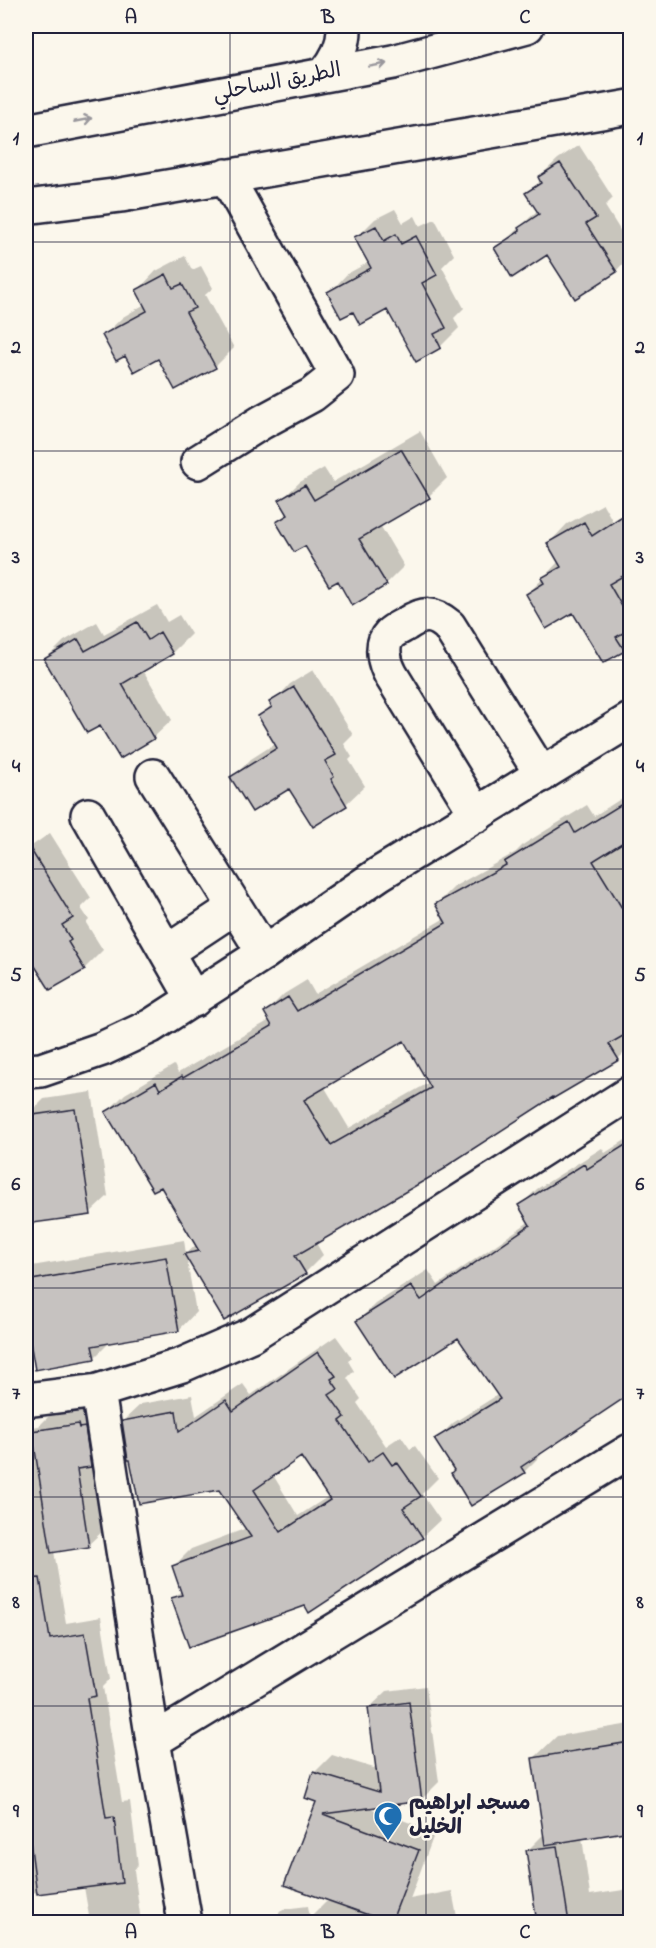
<svg xmlns="http://www.w3.org/2000/svg" width="656" height="1948" viewBox="0 0 656 1948" font-family="'Indie Flower','Playpen Sans Arabic',sans-serif">
	<style>
		.shadow { fill: #0003; fill-rule: evenodd }
		.building { fill: #c6c2c0; stroke: #22223b; stroke-width: 1.5; fill-rule: evenodd }
		.lines { fill: none; stroke-linecap: round; stroke-linejoin: round }
		.minor-casing { stroke: #22223b; stroke-width: 38 }
		.tertiary-casing { stroke: #22223b; stroke-width: 38 }
		.trunk-casing { stroke: #22223b; stroke-width: 38 }
		.minor { stroke: #fbf7ec; stroke-width: 33 }
		.tertiary { stroke: #fbf7ec; stroke-width: 33 }
		.trunk { stroke: #fbf7ec; stroke-width: 33 }
		.oneway { stroke: #99979c }
		.grid { fill: none; stroke: #22223b; stroke-width: 1.5; stroke-opacity: 0.55 }
		.labels { text-anchor: middle; dominant-baseline: central; stroke-width: 5; stroke-linejoin: round; paint-order: stroke }
		.street-label { font-size: 21px; fill: #22223b; stroke: #fbf7ec }
		.poi-label { font-size: 21px; font-weight: bold; fill: #22223b; stroke: #fbf7ec; text-anchor: start }
		.neatline { fill: none; stroke: #22223b; stroke-width: 2 }
		.grid-label { font-size: 20px; text-anchor: middle; font-weight: bold; fill: #22223b }
	</style>
	<rect width="100%" height="100%" fill="#fbf7ec"/>
	<filter id="ink" filterUnits="userSpaceOnUse"><feTurbulence type="fractalNoise" baseFrequency=".0167" numOctaves="2"/><feDisplacementMap in="SourceGraphic" scale="12" xChannelSelector="R" yChannelSelector="G"/><feConvolveMatrix kernelMatrix="1 2 1 2 8 2 1 2 1" color-interpolation-filters="sRGB"/></filter>
	<g filter="url(#ink)">
		<path class="shadow" d="M579 145 613 198 605 206 630 246V256L616 271 548 253 496 249 538 210 527 194 541 180 539 177 558 159Z
			M395 209 403 223 415 216 420 226 435 219 454 255 442 267 464 308 454 318 459 328 440 347 416 360 388 308 354 310 329 293 347 274 369 262 356 238 375 219Z
			M185 256 192 270 201 266 213 288 205 295 234 348 215 367 175 388 159 357 126 354 104 335 123 317 145 304 138 290 156 271Z
			M420 431 447 478 429 496 380 525 404 566 386 584 338 579 305 544 278 522 288 512 281 500 300 482 324 468 333 482Z
			M603 504 630 552V564L628 566 630 570V643L624 649 574 610 528 594 559 561 549 543 567 524Z
			M157 605 167 622 179 615 191 634 172 653 143 670 172 720 153 738 101 724 45 660 64 641 97 622 104 634Z
			M313 670 353 735 344 744 352 757 349 760 365 786 346 804 313 825 289 787 232 778 251 759 276 743 260 717 290 684Z
			M630 793V1047L618 1059 554 1095 451 1162 445 1167 316 1243 323 1255 305 1273 186 1255 196 1312 179 1330 110 1342 94 1358 26 1359V1267L184 1240 186 1254 197 1244 161 1185 107 1112 125 1094 174 1065 178 1073 270 1020 266 1012 284 994 307 980 315 994 445 918 437 904 455 886 516 852 524 844 587 805 594 816ZM404 1039 430 1082 349 1128 324 1086Z
			M50 833 91 898 81 908 89 920 86 923 103 950 84 969 26 952V850Z
			M92 1092 108 1196 90 1213 26 1223V1132L29 1131 26 1117 44 1099Z
			M630 1137V1399L624 1403 621 1399 539 1453 541 1455 524 1472 456 1470 436 1440 453 1423 499 1394 458 1336 358 1321 375 1304 428 1270 438 1285 530 1221 520 1206 537 1189 602 1148 605 1153Z
			M336 1336 352 1358 348 1361 354 1371 347 1378 361 1399 357 1403 386 1446 401 1436 410 1449 415 1446 438 1478 422 1494 440 1520 422 1537 305 1604 173 1599 182 1590 174 1566 191 1549 247 1528 219 1488 123 1421 141 1404 192 1395 196 1416 243 1384 251 1395ZM302 1455 329 1496 298 1516 273 1475Z
			M94 1408 105 1529 88 1545 54 1551 66 1623 101 1617 111 1679 103 1687 122 1802 130 1801 138 1865 134 1870 141 1922H90L84 1887 30 1893 34 1922H26V1428L39 1426 50 1415Z
			M426 1686 439 1782 421 1800 367 1807 435 1832 410 1899 452 1891 458 1922H319L310 1919V1922H237L275 1917 283 1909 308 1906 310 1918 326 1902 333 1901 314 1773 332 1755 377 1769 369 1708 387 1691Z
			M630 1724V1830L582 1837 590 1895 630 1889V1922H538L527 1851 544 1834 534 1758 557 1736Z"/>
		<path class="building" d="M560 163 596 218 586 224 617 272 575 299 547 255 512 278 494 248 520 231 518 228 539 214 525 193 541 183 538 177Z
			M376 226 384 241 396 234 401 244 416 236 437 275 422 283 446 328 434 334 441 348 416 362 387 310 360 325 353 312 341 318 327 292 371 268 354 237Z
			M166 274 173 288 182 284 195 308 186 312 216 368 175 390 158 359 134 372 125 356 116 361 102 335 147 311 136 290Z
			M401 449 430 498 359 539 387 585 352 606 338 581 329 586 305 546 294 552 276 522 288 515 279 500 305 485 314 500Z
			M630 511V572L609 584 630 620V629L616 637 625 651 603 663 573 613 546 629 526 594 544 583 541 578 561 567 547 543 584 522 592 536Z
			M137 622 148 640 160 632 173 654 122 684 154 739 120 759 100 726 87 733 44 659 78 639 85 651Z
			M294 687 336 755 325 761 334 777 331 779 347 806 313 827 289 789 252 812 230 777 277 748 258 716 272 707 269 702Z
			M630 799V838L593 861 630 921V1032L609 1044 619 1060 554 1098 553 1097 445 1167 446 1168 295 1256 306 1274 224 1321 184 1254 199 1251 161 1187 153 1191 105 1112 156 1082 160 1090 182 1076 183 1078 272 1026 264 1012 288 997 297 1011 446 923 435 904 506 865 504 862 569 822 575 833ZM404 1041 431 1088 331 1145 304 1100Z
			M26 842 73 918 62 925 71 940 68 942 85 970 50 990 26 952Z
			M75 1109 91 1215 26 1224V1146H29L26 1116Z
			M630 1142V1394L521 1467 525 1473 471 1506 451 1473 454 1470 434 1439 500 1399 458 1338 394 1379 356 1321 411 1286 421 1300 530 1225 518 1205 584 1164 587 1169Z
			M166 1257 179 1331 92 1346 95 1359 35 1370 26 1319V1281Z
			M318 1352 336 1376 331 1379 338 1389 329 1395 345 1417 340 1421 368 1462 383 1452 392 1465 397 1462 421 1496 403 1508 423 1538 309 1613 305 1606 189 1647 171 1598 182 1595 172 1566 251 1537 219 1490 139 1504 130 1460H128L122 1421 176 1411 179 1432 226 1400 233 1411ZM301 1457 330 1500 281 1532 254 1490Z
			M78 1424 79 1428 85 1427 91 1467 77 1469 89 1547 51 1553 32 1431Z
			M40 1578 50 1639 85 1633 96 1696 87 1698 106 1818 114 1817 122 1883 37 1894 26 1810V1579Z
			M409 1702 422 1801 323 1814 419 1850 391 1923 284 1885 316 1802 305 1798 313 1772 379 1792 368 1708Z
			M630 1742V1831L545 1845 532 1758Z
			M557 1846 569 1923H537L526 1850Z"/>
		<g class="lines">
			<g class="minor-casing">
				<path id="minor" d="M26 207 121 195 630 107
					M198 462 262 422 312 395 337 375 226 176
					M153 776 264 953
					M88 815 194 1000
					M477 815 391 675C385 664 379 645 390 634 394 630 401 627 406 624 423 613 433 612 449 626L542 775
					M167 952 235 907
					M98 1391 153 1741 185 1922
					M26 1400 98 1391 182 1365 251 1335 630 1093
					M153 1741 630 1451"/>
			</g>
			<g class="tertiary-casing">
				<path id="tertiary" d="M26 1071 41 1070 102 1049 151 1026 264 953 379 874 630 720"/>
			</g>
			<g class="trunk-casing">
				<path id="trunk" d="M325 74C337 60 345 45 344 26
					M26 131 393 62 527 26"/>
			</g>
			<use href="#minor" class="minor"/>
			<use href="#tertiary" class="tertiary"/>
			<use href="#trunk" class="trunk"/>
		</g>
		<defs><path id="oneway-shaft" d="M-6 0H5M1.5-3L5.5 0L1.5 3" fill="none" stroke-width="1.6" stroke-linecap="round" stroke-linejoin="round" transform="scale(1.5)"/></defs>
		<g class="oneway">
			<use href="#oneway-shaft" transform="translate(378 65) rotate(-10)"/>
			<use href="#oneway-shaft" transform="translate(83 120) rotate(-11)"/>
		</g>
	</g>
	<path class="grid" d="M230 26V1922M426 26V1922M26 242H630M26 451H630M26 660H630M26 869H630M26 1079H630M26 1288H630M26 1497H630M26 1706H630"/>
	<defs>
		<g id="mosque-pin" transform="scale(1.5)"><path d="M0 17L-7.5 6A9.5 9.5 0 1 1 7.5 6Z" fill="#1f6fb2" stroke="#fbf7ec"/><path d="M3.5-4.9A6 6 0 1 0 3.5 4.9A5 5 0 1 1 3.5-4.9Z" fill="#fff"/></g>
	</defs>
	<g fill-rule="evenodd">
		<use href="#mosque-pin" x="388" y="1816"/>
	</g>
	<g class="labels">
		<g class="street-label">
			<text transform="translate(277 83) rotate(-11)">الطريق الساحلي</text>
		</g>
		<g class="poi-label">
			<text x="409" y="1804">مسجد ابراهيم<tspan x="409" dy="24">الخليل</tspan></text>
		</g>
	</g>
	<rect width="656" height="1948" fill="none" stroke="#fbf7ec" stroke-width="66"/>
	<rect x="33" y="33" width="590" height="1882" class="neatline"/>
	<g class="grid-label">
		<text x="131" y="23">A</text>
		<text x="328" y="23">B</text>
		<text x="525" y="23">C</text>
		<text x="16" y="144">1</text>
		<text x="640" y="144">1</text>
		<text x="16" y="353">2</text>
		<text x="640" y="353">2</text>
		<text x="16" y="563">3</text>
		<text x="640" y="563">3</text>
		<text x="16" y="772">4</text>
		<text x="640" y="772">4</text>
		<text x="16" y="981">5</text>
		<text x="640" y="981">5</text>
		<text x="16" y="1190">6</text>
		<text x="640" y="1190">6</text>
		<text x="16" y="1399">7</text>
		<text x="640" y="1399">7</text>
		<text x="16" y="1608">8</text>
		<text x="640" y="1608">8</text>
		<text x="16" y="1817">9</text>
		<text x="640" y="1817">9</text>
		<text x="131" y="1938">A</text>
		<text x="328" y="1938">B</text>
		<text x="525" y="1938">C</text>
	</g>
</svg>
